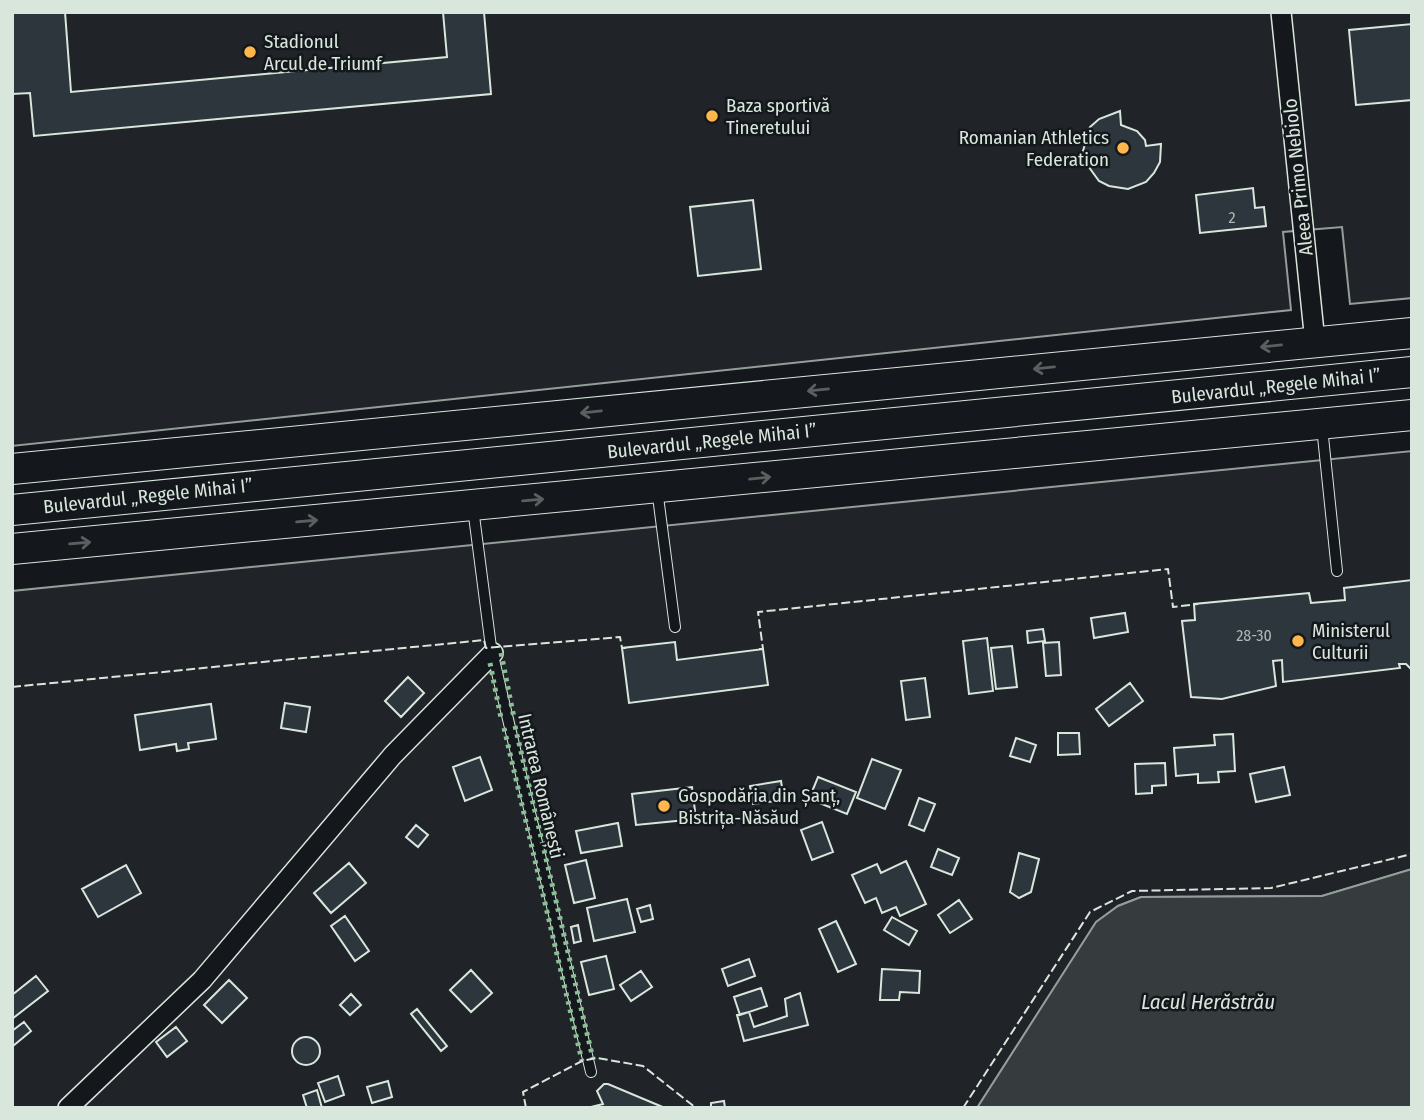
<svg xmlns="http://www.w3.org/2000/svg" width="1424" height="1120" viewBox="0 0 1424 1120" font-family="'Fira Sans Condensed',sans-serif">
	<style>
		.green { fill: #202428; stroke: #939e99; stroke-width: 2 }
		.water { fill: #363b3e; stroke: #939e99; stroke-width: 2 }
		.building { fill: #2c363c; stroke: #d8e6dc; stroke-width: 2 }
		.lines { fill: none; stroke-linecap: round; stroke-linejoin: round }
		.lane-casing { stroke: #d8e6dc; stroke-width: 12 }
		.street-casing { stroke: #d8e6dc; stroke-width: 22 }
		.primary-casing { stroke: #d8e6dc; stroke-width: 32 }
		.lane { stroke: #14181c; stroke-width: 10 }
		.street { stroke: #14181c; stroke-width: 19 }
		.primary { stroke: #14181c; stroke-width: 30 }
		.hedge { stroke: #8ac095; stroke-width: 5; stroke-dasharray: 3.5 5; stroke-linecap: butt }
		.fence { stroke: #d8e6dc; stroke-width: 2; stroke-dasharray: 9 3.5; stroke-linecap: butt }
		.oneway { stroke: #59605f }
		.poi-dot { fill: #ffb74d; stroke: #14181c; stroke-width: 2.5 }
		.labels { text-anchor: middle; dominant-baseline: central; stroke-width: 5; stroke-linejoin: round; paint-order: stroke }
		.number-label { font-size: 16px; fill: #adbab4 }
		.poi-label { font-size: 19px; fill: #d8e6dc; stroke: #14181c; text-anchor: start }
		.street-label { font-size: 19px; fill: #d8e6dc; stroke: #14181c }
		.water-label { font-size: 21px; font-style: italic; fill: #d8e6dc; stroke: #14181c }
	</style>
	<rect width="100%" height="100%" fill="#14181c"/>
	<path class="green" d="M12 12H1412V298L1350 304 1342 227 1283 232 1291 310 12 446Z
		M1412 451V869L1322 896 1141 897 1118 906 1096 923 977 1108H12V591Z"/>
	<path class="water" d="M1412 869V1108H977L1096 922 1118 906 1141 897 1322 896Z"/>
	<path class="building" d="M12 12H65L71 92 447 57 443 12H484L491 94 34 136 30 93 12 94Z
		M1412 24V100L1356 105 1349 30Z
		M1120 111 1121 125 1137 131 1145 140 1146 146 1161 144 1160 162 1154 173 1146 182 1128 189 1109 186 1099 181 1086 163 1083 151 1090 127 1099 119Z
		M1253 188 1255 208 1264 207 1266 226 1200 233 1196 195Z
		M753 200 761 269 698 276 690 207Z
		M1412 580V670L1406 664H1399L1400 668 1283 682 1282 660 1273 661 1276 686 1222 699 1191 697 1182 621 1195 620 1194 604 1309 593 1311 603 1345 600 1344 588Z
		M1125 613 1128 632 1094 638 1091 618Z
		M1043 629 1045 641 1028 643 1027 631Z
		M987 638 993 691 969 694 963 641Z
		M675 642 677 660 763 649 768 685 629 703 622 648Z
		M1059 642 1061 675 1046 676 1043 643Z
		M1012 646 1017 687 996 689 991 648Z
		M408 677 424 693 401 717 385 701Z
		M925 678 930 717 906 720 901 681Z
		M1130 683 1143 701 1109 726 1096 709Z
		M285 703 310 707 306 732 281 728Z
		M211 704 216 739 188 743 189 749 177 751 176 744 140 750 135 715Z
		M1058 733H1079L1080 754 1058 755Z
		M1233 734 1235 771 1218 772 1219 782 1198 783V774L1176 776 1174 748 1215 745 1214 735Z
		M1016 738 1036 745 1030 762 1010 756Z
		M480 757 492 790 465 801 453 767Z
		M872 759 901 770 885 809 857 798Z
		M1165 763 1166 785 1152 786V793L1136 794 1135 764Z
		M1284 767 1290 795 1256 802 1250 774Z
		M818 777 856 792 847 814 809 799Z
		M781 781 784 800 753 804 750 786Z
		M692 787 696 819 636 825 632 794Z
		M919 798 935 804 924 831 909 825Z
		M822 822 833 852 812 860 801 830Z
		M618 823 622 846 581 853 576 831Z
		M416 825 428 835 418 847 406 837Z
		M938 849 959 858 952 875 931 867Z
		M1019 853 1039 859 1031 892 1019 898 1010 892Z
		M586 860 595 898 574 903 565 865Z
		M906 861 926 904 900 916 896 907 882 913 876 898 865 903 852 875 877 864 881 873Z
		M349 863 366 883 331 913 314 893Z
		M126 865 141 893 98 917 82 889Z
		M627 899 635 932 594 941 587 908Z
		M959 900 972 919 950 933 938 915Z
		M650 905 653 919 641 922 637 909Z
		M345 916 369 951 355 961 331 926Z
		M892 917 917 931 909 945 884 930Z
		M836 921 856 964 838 972 819 929Z
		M578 925 581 941 574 943 571 927Z
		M606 956 614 989 589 995 581 962Z
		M749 959 755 976 728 986 722 969Z
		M882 969 920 971 919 993 900 992 899 1000H880Z
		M471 970 492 993 471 1012 450 990Z
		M641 971 652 987 631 1001 620 985Z
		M36 976 48 991 12 1019V995Z
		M229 980 247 998 222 1023 204 1005Z
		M761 988 767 1006 740 1015 734 997Z
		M800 993 808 1025 744 1041 737 1015 749 1012 754 1027 787 1016 785 999Z
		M351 994 361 1005 350 1015 340 1005Z
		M417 1009 447 1046 441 1051 411 1014Z
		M24 1022 31 1031 13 1046 12 1031Z
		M176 1027 187 1041 167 1057 156 1042Z
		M292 1051a14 14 0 1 1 28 0a14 14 0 1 1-28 0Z
		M338 1076 344 1095 325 1102 318 1083Z
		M388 1081 392 1097 372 1103 367 1087Z
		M604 1084H608L665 1108H587L603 1104 597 1091Z
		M317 1090 322 1108H307L303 1095Z
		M724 1101 725 1108H711V1103Z"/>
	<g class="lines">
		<g class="lane-casing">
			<path id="lane" d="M1322 427 1337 571
				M657 489 675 627
				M473 508 491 647 591 1072"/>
		</g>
		<g class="street-casing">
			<path id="street" d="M1281 12 1315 342
				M68 1108 202 980 393 755 493 653"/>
		</g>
		<g class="primary-casing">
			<path id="primary" d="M12 469 1412 333
				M12 510 1412 372
				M12 549 1412 415"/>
		</g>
		<use href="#lane" class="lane"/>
		<use href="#street" class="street"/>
		<use href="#primary" class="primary"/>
		<path class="hedge" d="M501 653 514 718
			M490 663 501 718
			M515 726 593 1059
			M504 728 582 1061"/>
		<path class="fence" d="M759 649H763L758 612 1168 569 1173 607 1198 604
			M12 687 484 640 486 648 620 637 622 648H626
			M526 1108 523 1092 582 1061 597 1058 643 1066 696 1108
			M963 1108 1090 912 1132 891 1271 888 1412 854"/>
	</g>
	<defs><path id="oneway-shaft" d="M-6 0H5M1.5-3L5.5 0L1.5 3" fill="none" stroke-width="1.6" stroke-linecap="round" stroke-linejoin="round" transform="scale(1.75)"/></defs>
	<g class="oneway">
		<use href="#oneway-shaft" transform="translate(1271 346) rotate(174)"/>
		<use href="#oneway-shaft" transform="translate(1044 368) rotate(174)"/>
		<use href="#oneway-shaft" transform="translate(818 390) rotate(174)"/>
		<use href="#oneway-shaft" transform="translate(591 412) rotate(174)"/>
		<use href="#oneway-shaft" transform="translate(760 478) rotate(-6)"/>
		<use href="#oneway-shaft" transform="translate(533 500) rotate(-5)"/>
		<use href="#oneway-shaft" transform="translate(307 521) rotate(-5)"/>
		<use href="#oneway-shaft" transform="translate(80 543) rotate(-5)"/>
	</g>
	<g class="poi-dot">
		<circle cx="250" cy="52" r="7"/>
		<circle cx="712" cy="116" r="7"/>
		<circle cx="1123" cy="148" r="7"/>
		<circle cx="1298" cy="641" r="7"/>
		<circle cx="664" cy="806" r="7"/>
	</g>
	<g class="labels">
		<g class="number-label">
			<text x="1232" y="217">2</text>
			<text x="1254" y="635">28-30</text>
		</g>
		<g class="poi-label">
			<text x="264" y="41">Stadionul<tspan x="264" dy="22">Arcul de Triumf</tspan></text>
			<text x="726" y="105">Baza sportivă<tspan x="726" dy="22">Tineretului</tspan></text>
			<text x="1109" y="137" text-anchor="end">Romanian Athletics<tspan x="1109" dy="22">Federation</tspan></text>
			<text x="1312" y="630">Ministerul<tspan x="1312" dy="22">Culturii</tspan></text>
			<text x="678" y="795">Gospodăria din Șanț,<tspan x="678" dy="22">Bistrița-Năsăud</tspan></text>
		</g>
		<g class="street-label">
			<text transform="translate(1298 177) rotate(-96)">Aleea Primo Nebiolo</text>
			<text transform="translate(1276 386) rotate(-6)">Bulevardul „Regele Mihai I”</text>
			<text transform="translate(712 441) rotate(-6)">Bulevardul „Regele Mihai I”</text>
			<text transform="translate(148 496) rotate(-6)">Bulevardul „Regele Mihai I”</text>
			<text transform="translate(541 786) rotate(77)">Intrarea Românești</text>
		</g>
		<g class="water-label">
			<text x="1208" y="1002">Lacul Herăstrău</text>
		</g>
	</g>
	<rect width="1424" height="1120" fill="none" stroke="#d8e6dc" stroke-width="28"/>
</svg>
